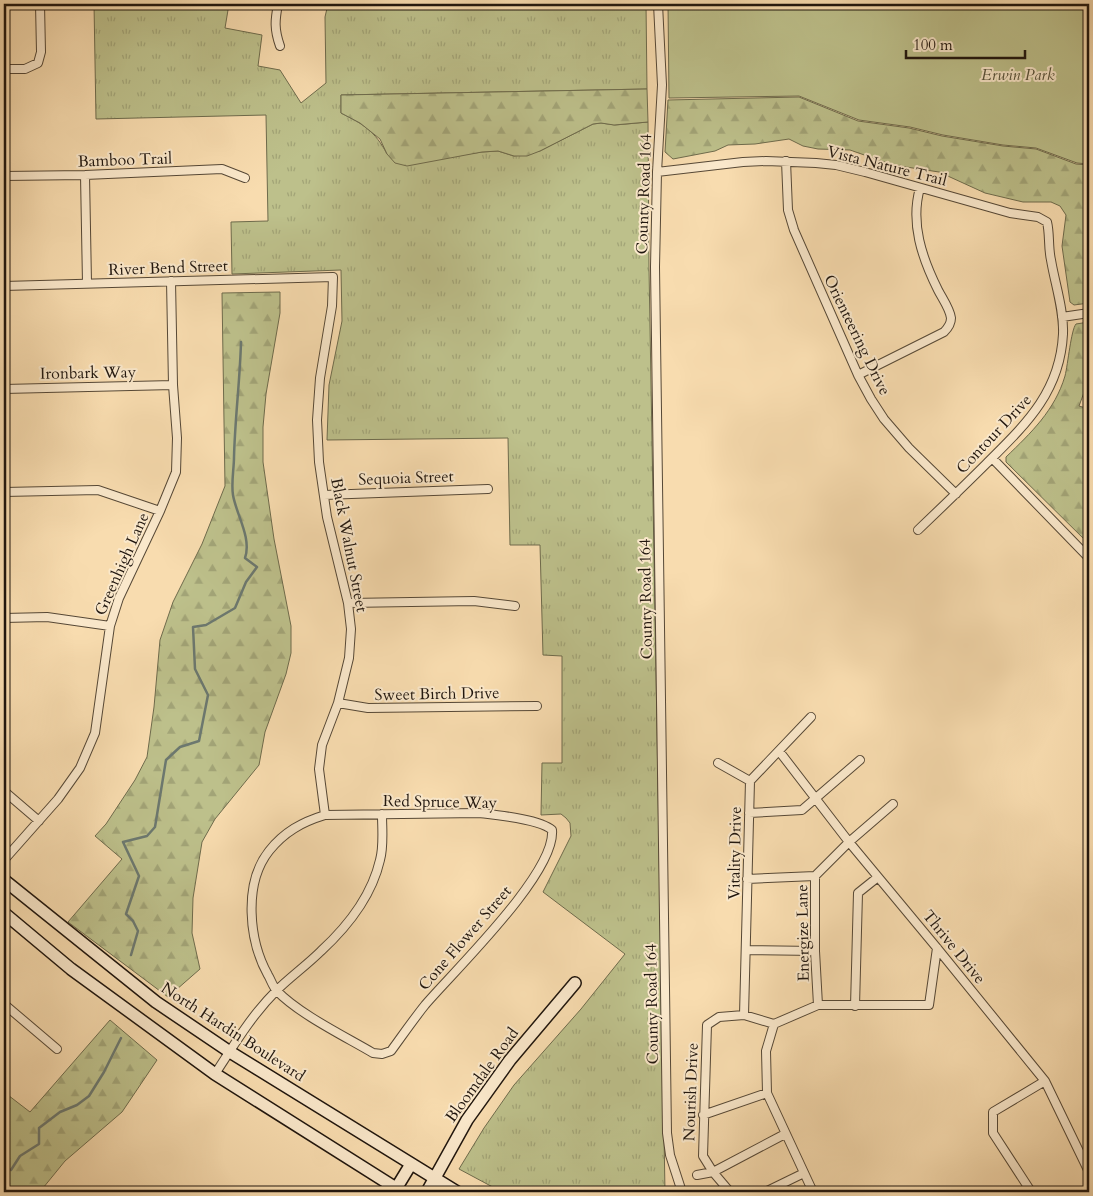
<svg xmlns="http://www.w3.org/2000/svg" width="1093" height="1196" viewBox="0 0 1093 1196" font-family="Cardo,serif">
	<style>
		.grass { fill: url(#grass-tufts); stroke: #6e6b4c }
		.forest { fill: url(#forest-firs); stroke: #6e6b4c }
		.park { fill: #bdc08b; stroke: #6e6b4c }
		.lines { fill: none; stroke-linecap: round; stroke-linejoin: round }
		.stream { stroke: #6c786f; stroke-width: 2.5 }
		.street-casing { stroke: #564836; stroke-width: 10 }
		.secondary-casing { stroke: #20160e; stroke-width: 14 }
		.street { stroke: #fae8cb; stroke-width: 8 }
		.secondary { stroke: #fae8cb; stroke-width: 11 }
		.labels { text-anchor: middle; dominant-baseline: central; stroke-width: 4; stroke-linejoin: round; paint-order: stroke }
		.park-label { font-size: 16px; font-style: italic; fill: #57523a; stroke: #fae8cb }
		.street-label { font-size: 16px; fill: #20160e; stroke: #fae8cb }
	</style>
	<defs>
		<pattern id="grass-tufts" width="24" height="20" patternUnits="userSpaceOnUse" patternTransform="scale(1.25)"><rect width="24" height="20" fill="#bdc08b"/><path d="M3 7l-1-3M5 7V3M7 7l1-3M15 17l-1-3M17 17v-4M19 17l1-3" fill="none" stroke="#a2a477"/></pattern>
		<pattern id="forest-firs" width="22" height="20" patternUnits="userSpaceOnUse" patternTransform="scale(1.25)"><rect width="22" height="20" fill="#bdc08b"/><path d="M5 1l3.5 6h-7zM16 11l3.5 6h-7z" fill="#a2a477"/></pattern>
	</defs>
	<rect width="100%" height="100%" fill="#f8dcaf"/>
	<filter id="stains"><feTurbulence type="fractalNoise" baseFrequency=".004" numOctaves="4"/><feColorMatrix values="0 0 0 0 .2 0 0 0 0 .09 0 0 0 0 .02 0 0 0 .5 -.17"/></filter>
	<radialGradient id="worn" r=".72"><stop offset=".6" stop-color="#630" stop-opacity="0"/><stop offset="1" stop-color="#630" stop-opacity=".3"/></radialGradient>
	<path class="grass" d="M94 4H229L225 28 262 35 258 66 280 70 301 103 326 83 325 17 328 4H646L647 89 341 95V113C363 124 375 131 387 154L447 157 482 152 498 151 514 156 540 151 593 124 601 123 615 125 648 122 649 268 665 1192H502L459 1169 484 1128 514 1085 581 1009 625 954 543 892 571 836 570 823 566 818 561 814 541 815 542 763H562V656L543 655 540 545H510L508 438 327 440 329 385 342 321 341 270 232 274 231 222 268 221 266 115 96 119Z"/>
	<path class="forest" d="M647 89 648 122 614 125 601 123 593 124 540 151 527 156H514L498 151 482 152 407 166 395 163 387 154 380 139 360 123 341 113V95Z
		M799 97 858 121 909 128 942 136 1003 146 1036 149 1076 164 1089 165V258H1087L1089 274V303L1074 305 1070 302 1062 246 1066 215 1060 206 1051 202H1023L985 193 939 172 893 165 850 150 818 149 803 146 789 139 755 144 728 145 715 151 673 159 665 152 668 100Z
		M280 292V313L266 394 263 427V462L274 539 291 626V653L286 674 265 732 259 765 215 819 202 842 193 898 192 933 200 969 168 997 68 922 122 859 95 836 106 824 135 780 147 757 154 707 160 640 173 602 202 544 225 486 222 293Z
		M1089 322V379L1079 406 1089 409V544L1006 462V457C1031 433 1055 410 1065 376 1068 364 1071 330 1076 324Z
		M110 1020 157 1060 122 1112 65 1161 43 1188 42 1192H4V1092L30 1112Z"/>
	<path class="park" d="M668 4H1089V164L1077 163 1036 148 1003 145 943 135 910 127 859 120 799 96 669 98Z"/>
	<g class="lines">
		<path class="stream" d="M131 955 138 931 133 921 126 914 139 876 123 842 147 836 155 827 166 760 180 747 199 741 208 695 195 669 193 627 206 625 235 608 246 582 257 567 245 558C252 538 236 514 233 495 231 483 234 469 234 457 235 418 240 380 241 342
			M4 1168 11 1170 20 1156 39 1144V1128L60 1112 77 1105 89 1096 104 1072 121 1038"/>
		<g class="street-casing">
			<path id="street" d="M278 4C275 20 274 29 280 46
				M658 4 662 85 657 172 655 267 667 1133 670 1155 682 1192
				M4 69H25L38 63 41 52 40 4
				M786 161 788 210 794 230 858 375 871 399 884 419 909 448 956 494
				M657 172 743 162 766 161 816 163 836 165 865 172 1010 213 1038 217 1047 222C1050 234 1048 247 1051 260 1055 284 1064 310 1063 334 1060 393 1025 425 986 464 964 486 941 508 918 530
				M85 175 87 283
				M4 176 85 175 222 169 245 178
				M4 286 333 277 332 306 320 378 317 420 319 462 327 517 348 603 351 629 349 658 338 703 322 745 319 769 325 815
				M1062 317 1089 313
				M858 375 944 332C948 328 951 324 951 318 950 309 942 298 938 290 922 258 910 223 920 188
				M4 389 173 385
				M992 458 1089 558
				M4 492 98 490 160 511
				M324 495 488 489
				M348 603 474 601 515 606
				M4 618 47 617 110 626
				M338 703 368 708 537 706
				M779 751 849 842 937 948 1045 1081 1089 1172
				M718 763 750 781
				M4 791 39 821
				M479 813C496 815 540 819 552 830 556 873 454 971 425 1005 413 1020 402 1036 391 1051L382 1054 373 1053C346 1037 299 1014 277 991 273 987 271 980 268 975 249 941 243 884 269 851 284 832 302 822 325 815Z
				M749 813 802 810 860 760
				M4 860 58 799 80 768 95 733 110 626 119 598 160 511 176 472 177 438 173 385 171 281
				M747 879 815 876
				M746 950 815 951
				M4 1004 57 1049
				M818 1005 815 951V876L849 842 893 804
				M855 1006 858 893 878 877
				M744 1015 750 781 811 717
				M774 1024 818 1005H929L937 948
				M774 1024 766 1051 767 1093 813 1192
				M215 1074C234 1045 251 1016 276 991 290 977 307 965 321 951 347 927 372 895 380 860 384 846 382 829 382 814
				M703 1115 767 1093
				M697 1175 713 1172 785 1134
				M730 1192 713 1172 703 1156 707 1025 719 1017 744 1015 774 1024
				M765 1192 804 1173
				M1035 1192 1030 1190 993 1133V1112L1045 1081"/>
		</g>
		<g class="secondary-casing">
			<path id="secondary" d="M4 880 156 1002 230 1052 457 1192
				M4 913 71 969 215 1074 402 1192
				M394 1192 411 1164
				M427 1192 467 1120 510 1060 575 983"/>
		</g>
		<use href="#street" class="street"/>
		<use href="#secondary" class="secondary"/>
	</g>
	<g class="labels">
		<g class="park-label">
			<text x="1018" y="75">Erwin Park</text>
		</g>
		<g class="street-label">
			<text transform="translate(125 160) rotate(-2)">Bamboo Trail</text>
			<text transform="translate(887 166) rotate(14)">Vista Nature Trail</text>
			<text transform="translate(644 194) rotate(-88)">County Road 164</text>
			<text transform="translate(168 268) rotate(-2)">River Bend Street</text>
			<text transform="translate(857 335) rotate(64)">Orienteering Drive</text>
			<text transform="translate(88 373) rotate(-1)">Ironbark Way</text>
			<text transform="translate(994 434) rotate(-47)">Contour Drive</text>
			<text transform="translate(406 478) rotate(-2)">Sequoia Street</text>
			<text transform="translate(349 545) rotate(79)">Black Walnut Street</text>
			<text transform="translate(122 564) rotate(-66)">Greenhigh Lane</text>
			<text transform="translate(646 599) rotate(-91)">County Road 164</text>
			<text transform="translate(437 694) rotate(-1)">Sweet Birch Drive</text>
			<text transform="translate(440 802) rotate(1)">Red Spruce Way</text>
			<text transform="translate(735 853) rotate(-89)">Vitality Drive</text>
			<text transform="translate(803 933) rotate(-91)">Energize Lane</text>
			<text transform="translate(465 938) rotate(-49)">Cone Flower Street</text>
			<text transform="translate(954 947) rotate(51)">Thrive Drive</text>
			<text transform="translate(652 1004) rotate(-91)">County Road 164</text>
			<text transform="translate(233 1032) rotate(33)">North Hardin Boulevard</text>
			<text transform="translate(482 1075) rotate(-54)">Bloomdale Road</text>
			<text transform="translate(691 1092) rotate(-88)">Nourish Drive</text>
		</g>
	</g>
	<rect width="1093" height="1196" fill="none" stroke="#f8dcaf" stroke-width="20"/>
	<rect x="5" y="5" width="1083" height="1186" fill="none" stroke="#20160e" stroke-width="2.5"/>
	<rect x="10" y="10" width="1073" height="1176" fill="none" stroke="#20160e"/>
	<path d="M906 50v8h119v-8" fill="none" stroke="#20160e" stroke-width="2.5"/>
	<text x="913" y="50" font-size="15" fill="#20160e" stroke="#fae8cb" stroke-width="4" paint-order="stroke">100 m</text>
	<rect width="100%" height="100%" filter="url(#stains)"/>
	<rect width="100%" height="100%" fill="url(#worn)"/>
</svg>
